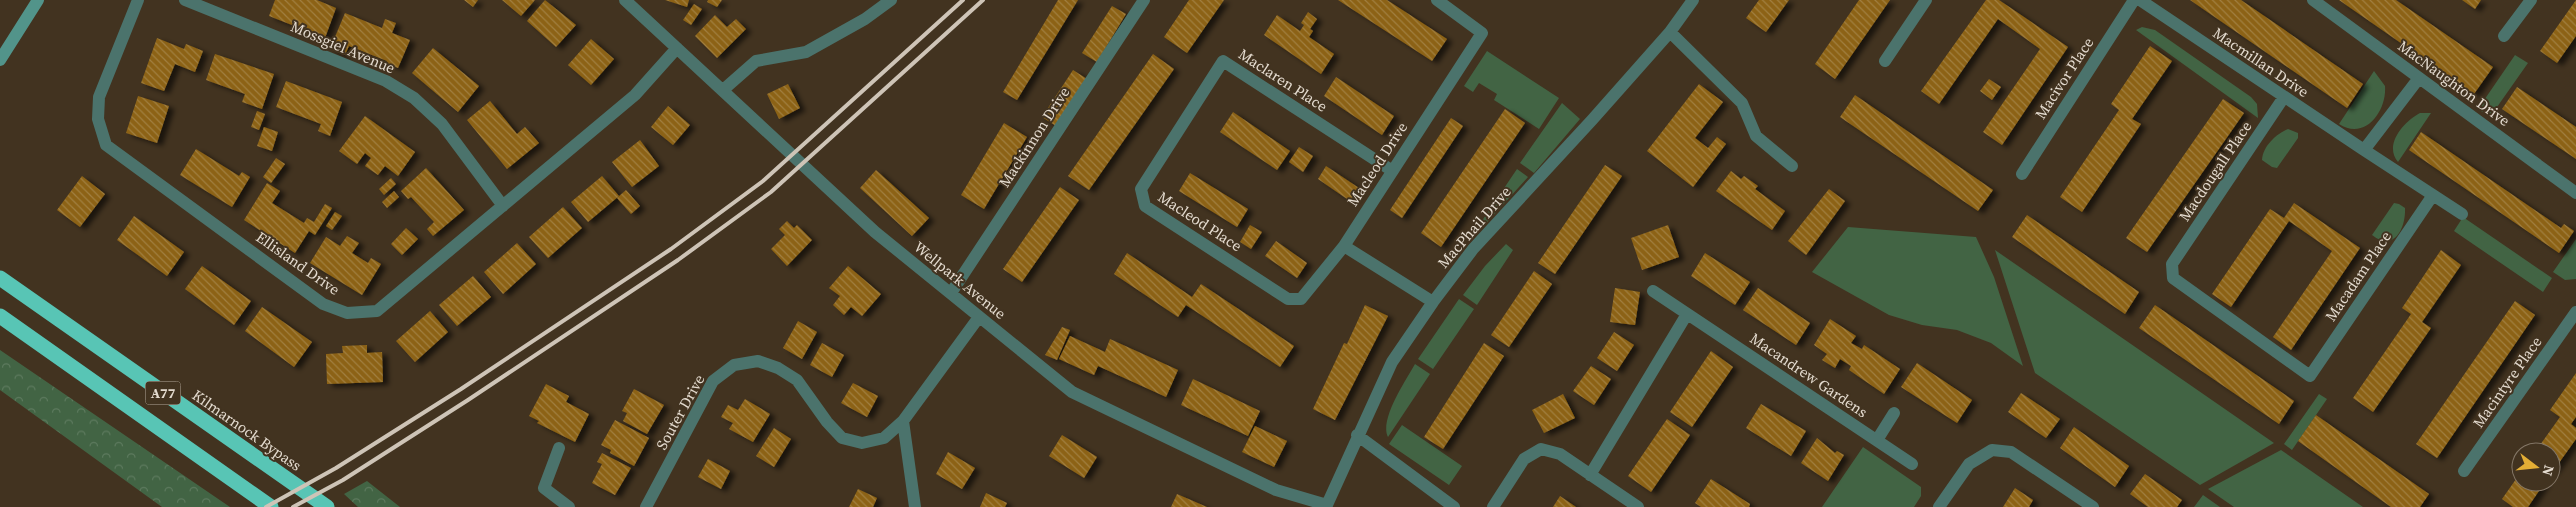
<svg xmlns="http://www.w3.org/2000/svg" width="2576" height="507" viewBox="0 0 2576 507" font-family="'Source Serif 4',serif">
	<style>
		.grass { fill: #426444 }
		.forest { fill: url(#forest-crowns) }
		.building { fill: url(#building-back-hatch); filter: url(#shadow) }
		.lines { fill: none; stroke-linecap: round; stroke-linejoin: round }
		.street { stroke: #4b736c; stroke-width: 12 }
		.secondary { stroke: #52948a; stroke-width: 12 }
		.highway { stroke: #58c5b5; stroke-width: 15 }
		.rail { stroke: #cec4b7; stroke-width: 4 }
		.labels { text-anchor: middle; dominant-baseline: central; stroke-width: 4; stroke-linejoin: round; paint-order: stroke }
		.shield { fill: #423320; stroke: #b3a99a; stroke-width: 1 }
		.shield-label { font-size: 14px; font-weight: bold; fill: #e4dbcf }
		.street-label { font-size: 15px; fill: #e4dbcf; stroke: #423320 }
	</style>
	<defs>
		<pattern id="forest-crowns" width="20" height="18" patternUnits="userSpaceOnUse" patternTransform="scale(1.25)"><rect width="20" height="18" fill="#426444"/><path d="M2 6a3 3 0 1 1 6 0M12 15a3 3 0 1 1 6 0" fill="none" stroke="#5d7a5e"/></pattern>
		<pattern id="building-back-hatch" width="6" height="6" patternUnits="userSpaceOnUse" patternTransform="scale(1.25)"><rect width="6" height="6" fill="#8c6215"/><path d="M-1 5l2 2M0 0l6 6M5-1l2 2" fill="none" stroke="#a17f41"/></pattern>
		<filter id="shadow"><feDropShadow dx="5.5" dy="3" stdDeviation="2.5" flood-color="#0009"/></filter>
	</defs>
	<rect width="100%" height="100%" fill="#423320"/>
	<path class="grass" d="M2142 27 2155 30 2251 97 2257 104 2258 118 2136 30Z
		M1487 51 1559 98 1539 129 1494 100 1497 94 1479 83 1473 92 1464 86Z
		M2515 55 2528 63 2490 117 2478 109Z
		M2374 71 2385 86C2387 111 2365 141 2339 124Z
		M1562 103 1580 119 1534 173 1520 163Z
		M2420 113H2431L2398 162C2383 144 2405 121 2420 113Z
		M2288 129 2298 133V138L2277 168 2272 167 2262 160C2263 146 2276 134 2288 129Z
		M1517 169 1528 177 1471 240H1469Z
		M2394 203 2399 204 2405 208C2406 228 2394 253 2372 235Z
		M2463 217 2552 278 2543 292 2454 231Z
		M1848 227 1976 237 1994 277 2023 366 1991 343 1957 330 1922 325 1889 315 1812 272Z
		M2576 239V279L2565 280 2553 272Z
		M1506 244 1513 250 1477 305 1463 295 1485 266Z
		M1995 250 2274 443 2200 485 2035 373Z
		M1459 299 1474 309 1433 369 1418 359Z
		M1415 364 1430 374 1388 437C1379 420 1406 380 1415 364Z
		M2319 394 2327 399 2292 450 2284 444Z
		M1402 425 1462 466 1449 485 1389 444Z
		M1863 447 1921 487V496L1914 507H1822Z
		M2281 450 2363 507H2234L2208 489Z
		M2203 495 2220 507H2194Z"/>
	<path class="forest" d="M0 350 230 507H162L0 390Z
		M367 481 400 507H358L344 494Z"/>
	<path class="building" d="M275 0H317L336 8 325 38 269 16Z
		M464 0H478L473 7Z
		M502 0H535L521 16Z
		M545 0 576 25 556 47 527 21Z
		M665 0H689L687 7Z
		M708 0H722L717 7 707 2Z
		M1058 0H1078L1017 100 1003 92Z
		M1189 0H1224L1187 53 1164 37Z
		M1338 0H1387L1447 39 1432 61Z
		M1759 0H1789L1766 32 1746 18Z
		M1859 0H1890L1835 79 1815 64Z
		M1986 0H1999L2068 47 2002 145 1983 132 2040 49 1998 19 1939 104 1921 91Z
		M2190 0H2241L2363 84 2347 108Z
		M2339 0H2396L2493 67 2474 94Z
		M2462 0H2481L2475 9Z
		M2576 0V36L2557 63 2540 51Z
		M694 4 702 9 691 25 683 20Z
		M1112 6 1126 14 1097 62 1082 53Z
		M1308 12 1317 19 1310 29 1313 31 1309 37 1334 54 1321 74 1264 35 1277 15 1300 31 1304 25 1301 23Z
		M345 13 382 28 385 19 396 23 392 33 410 40 398 68 386 63 387 61 349 46 345 55 330 49Z
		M715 15 727 27 736 19 746 29 717 58 695 36Z
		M157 38 184 49 186 44 203 51 195 72 175 64 164 91 141 83Z
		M591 39 614 59 591 85 568 65Z
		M2150 46 2172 61 2132 119 2141 124 2082 212 2060 197 2119 110 2111 104Z
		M433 48 479 86 458 112 412 73Z
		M215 54 274 74 262 109 242 102 245 94 206 80Z
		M1153 54 1174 69 1089 190 1068 176Z
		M1073 70 1087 79 1056 126 1042 117Z
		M1336 77 1394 116 1382 135 1324 96Z
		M1989 79 2001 87 1992 100 1980 91Z
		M286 81 342 102 330 136 318 131 321 124 276 107Z
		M788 84 800 108 779 119 767 94Z
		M1699 84 1723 102 1695 138 1708 148 1717 137 1726 144 1693 187 1647 151Z
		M2517 87 2576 127V159L2502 109Z
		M1855 95 1993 190 1978 211 1840 117Z
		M138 96 169 106 157 143 126 133Z
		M2223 99 2244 113 2147 252 2126 238Z
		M490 101 517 134 525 127 539 143 507 169 467 120Z
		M668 106 690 125 673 145 651 127Z
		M1505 109 1525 123 1441 247 1421 233Z
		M257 111 265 114 259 130 251 127Z
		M1233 112 1290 151 1277 170 1220 132Z
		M365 116 415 152 398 176 385 166 378 175 365 166 371 158 365 153 357 164 339 151Z
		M1451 118 1463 126 1402 218 1390 210Z
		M1004 123 1027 137 984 209 961 195Z
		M264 127 278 132 272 151 257 146Z
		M2421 132 2561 228 2564 224 2574 231 2559 253 2409 150Z
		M640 140 659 166 632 187 612 162Z
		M1299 147 1313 156 1303 172 1289 162Z
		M196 149 239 176 242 172 250 177 232 207 180 175Z
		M276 158 285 164 271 183 263 177Z
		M1605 165 1622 176 1555 274 1538 263Z
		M1326 166 1359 188 1350 201 1318 179Z
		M426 168 464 210 433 236 427 229 434 222 411 197 408 199 401 191Z
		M876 170 929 218 912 236 860 188Z
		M1731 171 1741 179 1744 176 1758 186 1755 189 1785 211 1772 230 1716 191Z
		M1190 173 1248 209 1237 227 1179 191Z
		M82 176 105 194 80 227 57 210Z
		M602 176 619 196 588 222 571 202Z
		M391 178 396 184 384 195 379 189Z
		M267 183 280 191 272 203 304 223 307 218 314 222 325 204 332 208 315 235 309 231 295 253 244 220Z
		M1060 187 1079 200 1022 282 1003 269Z
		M1829 189 1845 201 1806 255 1788 241Z
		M626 190 640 206 631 214 617 198Z
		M394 191 399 197 387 208 382 202Z
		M2294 203 2360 248 2291 350 2273 337 2332 251 2289 221 2231 307 2212 294 2270 209 2284 218Z
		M563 207 582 228 548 258 529 237Z
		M335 212 342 216 332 230 326 226Z
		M2027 215 2139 292 2125 314 2012 237Z
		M134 216 184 252 167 276 117 240Z
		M787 221 794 228 797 225 812 240 787 266 771 249 785 235 779 229Z
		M1250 225 1262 232 1251 249 1240 242Z
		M1668 225 1679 257 1642 270 1631 238Z
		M406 228 418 239 402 255 391 244Z
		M347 236 359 243 352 253 368 263 371 258 381 264 362 295 310 263 326 237 340 246Z
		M1276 241 1307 263 1297 278 1265 256Z
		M517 243 536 264 503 294 484 272Z
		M2441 250 2461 265 2422 322 2431 328 2373 412 2353 398 2411 314 2402 308Z
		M1127 253 1192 297 1201 284 1294 346 1280 367 1186 305 1178 317 1114 274Z
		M1705 253 1750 282 1735 305 1691 276Z
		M202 266 251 301 234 325 185 289Z
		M848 266 881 294 862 316 851 307 844 315 833 305 840 296 829 288Z
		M1534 271 1552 284 1509 347 1491 335Z
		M473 276 491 297 457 326 439 305Z
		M1615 288 1640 292 1635 325 1610 322Z
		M1758 288 1810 323 1796 345 1743 310Z
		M2515 301 2535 315 2437 458 2416 444Z
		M1365 305 1388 316 1335 420 1313 409 1344 343 1347 344Z
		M2155 305 2294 401 2279 424 2139 328Z
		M262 307 312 342 294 367 245 331Z
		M430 311 448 332 415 362 396 341Z
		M1830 319 1856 336 1851 343 1862 349 1864 345 1900 369 1884 394 1849 370 1851 366 1840 359 1835 368 1822 360 1827 354 1814 345Z
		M798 321 817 332 802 359 783 348Z
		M1062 327 1070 330 1057 360 1045 355Z
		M1614 332 1634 345 1617 371 1597 358Z
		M1070 336 1105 352 1110 339 1178 370 1166 397 1098 366 1094 375 1059 359Z
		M822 343 844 355 832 377 810 365Z
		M1484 343 1504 356 1443 449 1424 437Z
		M367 345V353L382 352 383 382 327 384 326 354 343 353 342 346Z
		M1711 351 1733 367 1692 427 1670 412Z
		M1917 363 1972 400 1957 423 1901 387Z
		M1591 366 1611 379 1594 405 1573 391Z
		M2576 373V417L2571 424 2576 428V439L2551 474V452H2535L2560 417 2550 410Z
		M1193 379 1260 411 1248 436 1181 405Z
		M853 383 878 396 867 417 841 403Z
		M546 384 569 396 566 402 589 414 575 442 537 423 539 421 529 416Z
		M634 389 664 405 647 434 623 421 627 413 622 411Z
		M2021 393 2060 419 2046 438 2008 412Z
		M1563 394 1575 418 1544 433 1532 410Z
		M745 399 770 414 753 442 729 429 733 423 721 417 728 405 738 410Z
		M1761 404 1806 431 1791 456 1746 428Z
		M2316 415 2429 494 2420 507H2391L2298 441Z
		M1667 419 1690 435 1651 492 1628 476Z
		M615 420 649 438 634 466 610 453 611 450 601 445Z
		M1255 426 1287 441 1274 467 1242 452Z
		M2074 427 2129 466 2115 487 2060 448Z
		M774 428 791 439 774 467 756 456Z
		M1062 435 1097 457 1084 478 1049 456Z
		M1817 438 1835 453 1837 451 1844 455 1828 481 1801 463Z
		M948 452 975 468 962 489 936 474Z
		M602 453 631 468 615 495 592 483 602 464 597 462Z
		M708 459 730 471 721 489 698 477Z
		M2521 472V482H2545L2528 507H2513L2502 499Z
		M2145 474 2182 500 2177 507H2148L2130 494Z
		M1711 479 1750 504 1749 507H1701L1695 503Z
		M2015 488 2033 500 2029 507H2003Z
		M858 489 877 498 873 507H849Z
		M986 493 1007 503 1005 507H980Z
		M1177 494 1207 507H1171Z
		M1560 496 1576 507H1553Z"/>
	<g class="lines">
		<path class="street" d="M138 0 99 97 98 119 106 145 323 304 347 313 377 311 635 95 677 48
			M185 0 386 81 414 98 442 124 503 206
			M625 0 875 232 1072 392 1276 490 1327 505
			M2140 0 2364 150
			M2313 0 2576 193
			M1670 32 1742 103 1756 136 1792 166
			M2504 36 2531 0
			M1885 61 1926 0
			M2419 78 2364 150 2462 214
			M723 90 756 61 806 52 865 19 891 0
			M2284 97 2172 264 2173 278 2310 376 2433 195
			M1391 170 1223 61 1141 189 1145 206 1288 299H1301L1344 246 1482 33 1437 0
			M2022 174 2134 0
			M1344 246 1433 302
			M1653 291 1912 464
			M951 293 1144 0
			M903 421 915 507
			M1357 435 1454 507
			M1877 440 1894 413
			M559 448 544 488 569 507
			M2464 471 2576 312
			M1590 475 1687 314
			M646 507 713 381 734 365 758 361 778 368 797 380 827 422 842 438 862 443 884 438 903 421 979 317
			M1326 507 1392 362 1433 302 1473 249 1592 120 1670 32 1693 0
			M1493 507 1524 459 1541 449 1560 454 1638 507
			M1939 507 1969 464 1992 450 2011 452 2093 507"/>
		<path class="secondary" d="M0 60 38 0"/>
		<path class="highway" d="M0 278 327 507
			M0 316 271 507"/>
		<path class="rail" d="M266 507 336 468 461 389 671 249 763 181 963 0
			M293 507 343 480 468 400 678 260 771 192 983 0"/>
	</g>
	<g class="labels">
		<rect class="shield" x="145.5" y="381.5" width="35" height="23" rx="4"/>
		<g class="shield-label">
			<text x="163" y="393">A77</text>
		</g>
		<g class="street-label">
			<text transform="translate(343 47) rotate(23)">Mossgiel Avenue</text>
			<text transform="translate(2261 62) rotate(34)">Macmillan Drive</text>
			<text transform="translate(2064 78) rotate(-57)">Macivor Place</text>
			<text transform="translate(1283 80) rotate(33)">Maclaren Place</text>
			<text transform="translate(2454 83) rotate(36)">MacNaughton Drive</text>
			<text transform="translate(1034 137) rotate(-57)">Mackinnon Drive</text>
			<text transform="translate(1377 164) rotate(-57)">Macleod Drive</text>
			<text transform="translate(2215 171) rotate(-56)">Macdougall Place</text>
			<text transform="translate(1200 221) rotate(33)">Macleod Place</text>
			<text transform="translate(1474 227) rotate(-49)">MacPhail Drive</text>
			<text transform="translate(298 263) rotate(35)">Ellisland Drive</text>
			<text transform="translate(2358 276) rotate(-56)">Macadam Place</text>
			<text transform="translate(960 280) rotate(39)">Wellpark Avenue</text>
			<text transform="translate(1809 375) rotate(34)">Macandrew Gardens</text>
			<text transform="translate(2507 382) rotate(-55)">Macintyre Place</text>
			<text transform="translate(680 412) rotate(-61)">Souter Drive</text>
			<text transform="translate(247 430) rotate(35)">Kilmarnock Bypass</text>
		</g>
	</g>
	<g transform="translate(2536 467) rotate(106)"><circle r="24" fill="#423320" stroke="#837666"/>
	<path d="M0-4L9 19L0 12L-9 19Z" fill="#e3ae35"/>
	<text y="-8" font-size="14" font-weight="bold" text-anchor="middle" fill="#e4dbcf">N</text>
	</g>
</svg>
